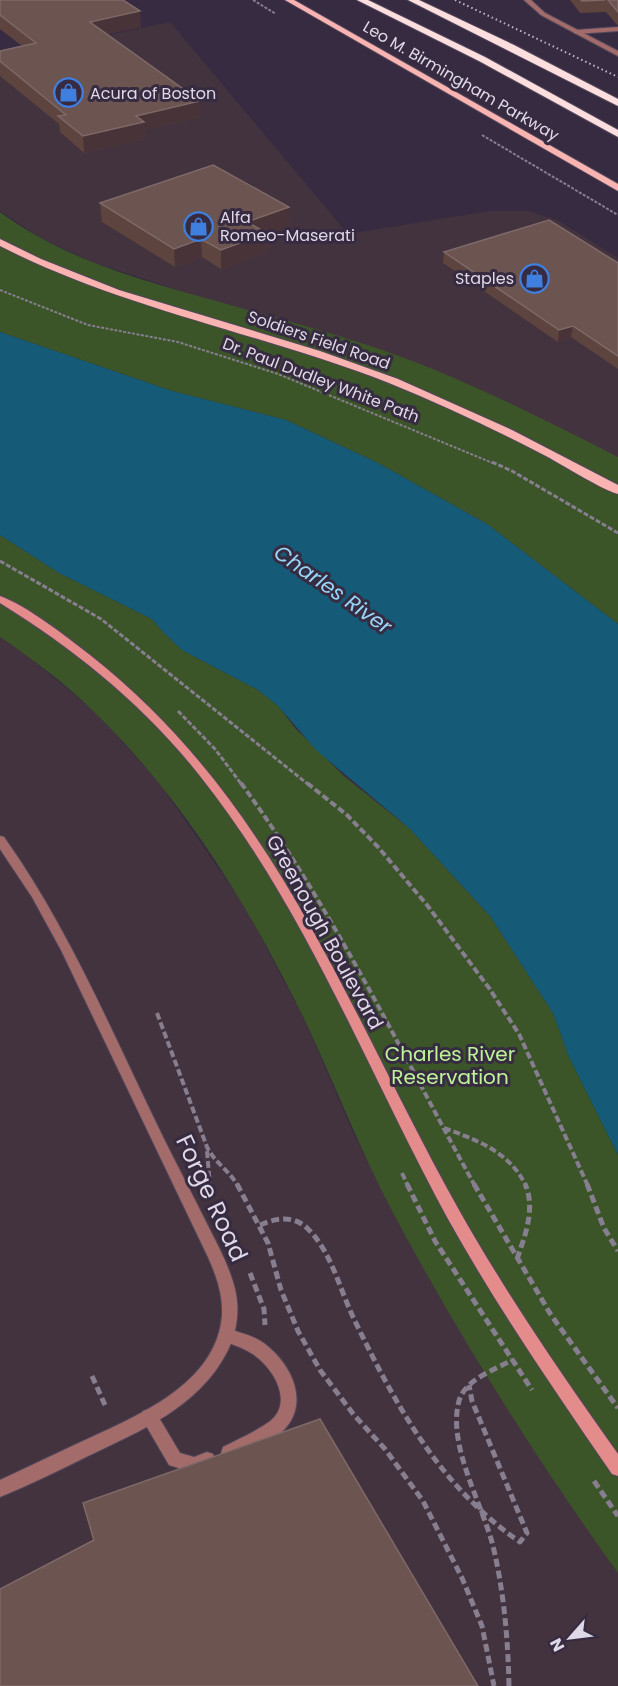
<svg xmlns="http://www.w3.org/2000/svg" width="618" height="1686" viewBox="0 0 618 1686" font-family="Poppins,sans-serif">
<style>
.commercial{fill:#43333e}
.green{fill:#3b5528}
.water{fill:#155a76}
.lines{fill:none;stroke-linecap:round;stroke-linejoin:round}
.lane-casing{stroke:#52475b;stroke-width:2}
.street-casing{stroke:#52475b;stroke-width:2}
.secondary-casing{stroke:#52475b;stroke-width:2}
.primary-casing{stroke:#52475b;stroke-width:2}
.highway-casing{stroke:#52475b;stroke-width:2}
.path-far3{stroke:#877e90;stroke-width:2;stroke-dasharray:3 1.5;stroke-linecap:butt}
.path-far2{stroke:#877e90;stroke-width:3;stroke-dasharray:5 2;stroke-linecap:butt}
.path-far1{stroke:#877e90;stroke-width:4;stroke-dasharray:7 3;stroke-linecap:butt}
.path{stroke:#877e90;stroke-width:5;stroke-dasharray:8 4;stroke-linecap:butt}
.lane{fill:#a36c6b;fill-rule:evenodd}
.street{fill:#a36c6b;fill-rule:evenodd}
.secondary{fill:#e48b8b;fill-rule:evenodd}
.primary{fill:#f9b4b2;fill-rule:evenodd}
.highway{fill:#fbdedd;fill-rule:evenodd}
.rail{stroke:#c0b8c7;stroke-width:2;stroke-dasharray:1.5 3;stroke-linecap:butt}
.wall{fill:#5e443f}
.shaded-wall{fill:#483338}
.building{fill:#6c5451;stroke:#7e6968;stroke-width:1.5}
.labels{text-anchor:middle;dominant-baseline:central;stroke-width:6;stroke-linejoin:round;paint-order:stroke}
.far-street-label{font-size:16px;fill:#dfd8e6;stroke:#372b41}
.far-poi-label{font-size:16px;fill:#dfd8e6;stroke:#372b41;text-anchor:start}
.street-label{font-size:20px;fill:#dfd8e6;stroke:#372b41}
.park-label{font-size:20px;fill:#bef499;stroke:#372b41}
.water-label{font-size:21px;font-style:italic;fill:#96d5f5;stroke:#372b41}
.near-street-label{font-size:24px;fill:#dfd8e6;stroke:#372b41}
</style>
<rect width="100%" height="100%" fill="#372b41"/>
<!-- commercial -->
<path class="commercial" d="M170 22 348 234 489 211H528L557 220 618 258V461L218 303 92 262 39 237 0 211V58Z
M0 637 30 658 93 710 138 759 160 784 244 905 307 1025 351 1128 392 1211 471 1349 537 1454 618 1573V1686H0Z"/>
<!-- green -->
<path class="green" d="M0 212C59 255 121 274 191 294 247 310 305 325 361 343 450 371 535 415 618 457V624L487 524 378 463 286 420 172 391 0 332Z
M0 535 59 573 152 619 163 632 182 650 258 690 278 706 296 729 344 776 409 828 490 916 553 1013 569 1057 618 1155V1573C535 1458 459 1336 392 1211 360 1150 336 1087 307 1025 252 911 185 800 93 711 65 683 32 659 0 637Z"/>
<!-- water -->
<path class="water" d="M0 332 172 391 286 420 378 463 487 524 618 624V1155L569 1057 553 1013 490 916 409 828 317 751 278 706 258 690 182 650 163 632 152 619 59 573 0 535Z"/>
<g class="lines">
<defs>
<path id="lane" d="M618 27V31L576 34 573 32 576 30Z
M226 1328C238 1332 255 1336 265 1344 292 1365 311 1404 282 1432 274 1440 241 1456 229 1461L223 1459 221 1453 223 1447C238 1439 255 1432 269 1422 295 1403 273 1366 251 1353 242 1347 230 1344 221 1340L218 1335 221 1330Z
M149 1409 155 1411 180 1453 194 1457 207 1452 213 1454 215 1460 213 1466 194 1473 169 1465 141 1417 143 1411Z"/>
<path id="street" d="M524 0H531L545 13 618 51V56L541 15Z
M0 836 4 837C70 930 113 1035 163 1137 177 1165 192 1194 206 1222 217 1244 229 1265 235 1289 240 1309 237 1332 228 1350 200 1407 140 1431 86 1457 58 1471 29 1485 0 1497V1480C28 1467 55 1454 83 1441 137 1416 217 1384 222 1315 223 1294 216 1275 208 1257L61 950 32 897 0 849Z"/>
<path id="secondary" d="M0 596C26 605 67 637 90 655 277 802 347 1010 459 1210 507 1295 562 1375 618 1454V1476L612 1474C555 1391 497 1307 448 1219 367 1070 306 909 200 776 145 706 76 650 0 603Z"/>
<path id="primary" d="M285 0H294L618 184V191Z
M0 239 41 259 119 290 320 351 398 379 512 430 618 485V494C598 488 562 464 542 454 492 428 441 404 389 383 261 333 123 309 0 246Z"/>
<path id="highway" d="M357 0H368L485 57 618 130V137L479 61Z
M408 0H419L514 45 618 99V106Z"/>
</defs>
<!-- lane casing -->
<use href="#lane" class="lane-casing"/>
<!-- street casing -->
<use href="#street" class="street-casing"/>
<!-- secondary casing -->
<use href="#secondary" class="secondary-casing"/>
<!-- primary casing -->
<use href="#primary" class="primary-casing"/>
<!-- highway casing -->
<use href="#highway" class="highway-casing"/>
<!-- path-far3 -->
<path class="path-far3" d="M253 0 276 14
M482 135 618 215
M0 290 88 325 178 342 278 374 495 464"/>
<!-- path-far2 -->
<path class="path-far2" d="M492 462 512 471 618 533
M0 561 101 619 309 785
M178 711 215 749 242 785"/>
<!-- path-far1 -->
<path class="path-far1" d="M241 783C333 909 400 1050 475 1186
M307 783 347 815 378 847 427 905 489 988 519 1034 588 1186
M157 1013 207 1147C215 1163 229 1170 238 1186
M444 1128C477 1140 510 1152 526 1186
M207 1151 210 1186
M402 1173 408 1186"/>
<!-- path -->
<path class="path" d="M210 1184V1188
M237 1184 268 1243 281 1290 298 1331 320 1370 354 1415 385 1449 423 1501 462 1578 482 1626 494 1686
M407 1184 435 1241 532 1390
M474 1184 551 1315 618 1408
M587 1184 604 1228 618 1251
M260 1225C276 1218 293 1215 307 1228 331 1251 339 1287 353 1317 395 1404 439 1486 520 1542L527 1533 472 1401 469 1385
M517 1259C525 1236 536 1208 525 1184
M250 1273 264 1309 265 1325
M92 1376 105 1405
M594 1481 618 1516
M509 1686C508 1639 504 1592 493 1546 482 1503 447 1445 459 1401 465 1379 495 1370 512 1360"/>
<!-- lane -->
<use href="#lane" class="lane"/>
<!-- street -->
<use href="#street" class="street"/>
<!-- secondary -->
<use href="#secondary" class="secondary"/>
<!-- primary -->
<use href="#primary" class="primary"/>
<!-- highway -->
<use href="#highway" class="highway"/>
<!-- rail -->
<path class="rail" d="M455 0 618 77"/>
</g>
<!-- wall -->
<path class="wall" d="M0 0 141 27 107 34 200 117 144 130 145 139 84 153 60 132 59 124 0 76V51L22 46 0 29Z
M570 0H618V26L606 12 580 13Z
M100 203 290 225 267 233 268 251 221 269 202 257 175 267 102 222Z
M444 252 618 263V369L571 337 558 342 443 263Z
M83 1503 478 1686 93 1541Z"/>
<!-- shaded-wall -->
<path class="shaded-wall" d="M140 11 141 27 92 37 90 22Z
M200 101V117L144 130 145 139 84 153 83 136 136 116Z
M289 207 290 225 267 233 268 251 221 269V250L247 222Z
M201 239 202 257 175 267 174 249Z
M573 326 571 337 558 342 559 330Z"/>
<!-- building -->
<path class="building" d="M0 0H123L140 11 90 22 200 101 136 116 144 122 83 136 58 116 66 115 0 61V51L36 43 0 15Z
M581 0H605L582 1Z
M608 0H618V12Z
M213 165 289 207 247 222 267 233 221 250 201 239 174 249 100 203Z
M549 220 618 263V356L573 326 559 330 444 252Z
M320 1419 478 1686H0V1589L94 1540 83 1503Z"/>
<!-- icons -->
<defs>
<symbol id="shop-ring" viewBox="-11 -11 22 22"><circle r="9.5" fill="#372b41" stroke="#3f7fe0" stroke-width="1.5"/><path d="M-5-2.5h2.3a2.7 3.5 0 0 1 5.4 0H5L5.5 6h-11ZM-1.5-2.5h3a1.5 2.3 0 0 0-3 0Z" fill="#3f7fe0"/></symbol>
</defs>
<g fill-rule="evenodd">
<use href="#shop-ring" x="52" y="76" width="33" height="33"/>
<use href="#shop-ring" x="182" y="210" width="33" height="33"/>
<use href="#shop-ring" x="518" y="262" width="33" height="33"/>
</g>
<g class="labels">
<!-- far-street labels -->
<g class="far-street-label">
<text transform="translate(461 81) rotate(30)">Leo M. Birmingham Parkway</text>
<text transform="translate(319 340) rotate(19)">Soldiers Field Road</text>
<text transform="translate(321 380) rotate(21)">Dr. Paul Dudley White Path</text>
</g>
<!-- far-poi labels -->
<g class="far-poi-label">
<text x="90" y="93">Acura of Boston</text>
<text x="220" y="217">Alfa<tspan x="220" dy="18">Romeo-Maserati</tspan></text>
<text x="514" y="278" text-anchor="end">Staples</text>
</g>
<!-- street labels -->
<g class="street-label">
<text transform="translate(325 932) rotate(61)">Greenough Boulevard</text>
</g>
<!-- park labels -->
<g class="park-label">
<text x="450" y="1054">Charles River<tspan x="450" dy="23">Reservation</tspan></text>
</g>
<!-- water labels -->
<g class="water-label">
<text transform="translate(333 589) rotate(35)">Charles River</text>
</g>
<!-- near-street labels -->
<g class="near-street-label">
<text transform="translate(212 1198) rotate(65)">Forge Road</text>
</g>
</g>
<!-- north arrow -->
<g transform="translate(570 1638) rotate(242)" stroke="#372b41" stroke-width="4.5" paint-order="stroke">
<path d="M0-4.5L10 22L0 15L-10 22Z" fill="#dfd8e6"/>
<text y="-9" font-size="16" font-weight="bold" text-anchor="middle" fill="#dfd8e6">N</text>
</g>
</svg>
